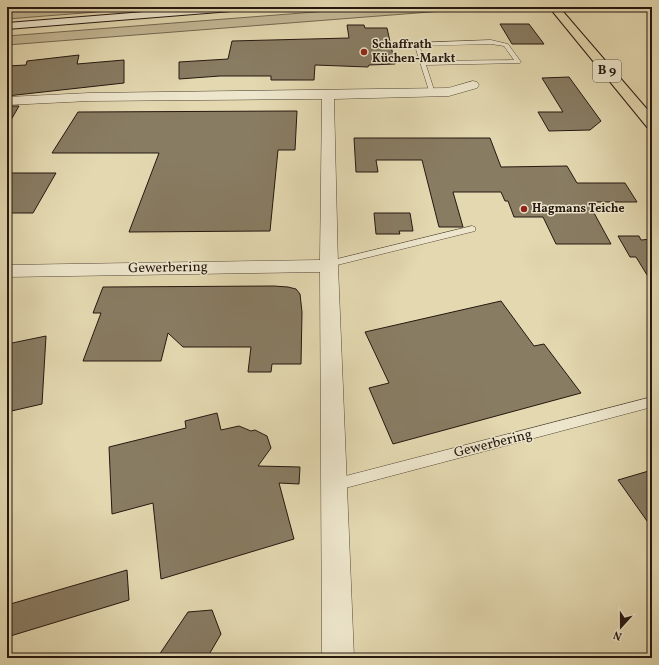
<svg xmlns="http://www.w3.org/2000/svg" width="659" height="665" viewBox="0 0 659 665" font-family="Vollkorn,serif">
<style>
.green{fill:#c3b795;stroke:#746852}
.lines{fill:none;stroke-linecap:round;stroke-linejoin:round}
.stream{fill:#706450;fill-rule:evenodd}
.building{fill:#887c63;stroke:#251810}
.service-casing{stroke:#544838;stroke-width:1}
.minor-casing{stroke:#544838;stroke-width:1}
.secondary-casing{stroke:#251810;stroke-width:2}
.primary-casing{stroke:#251810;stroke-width:2}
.service{fill:#ede6cc;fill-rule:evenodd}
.minor{fill:#ede6cc;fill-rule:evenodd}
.secondary{fill:#ede6cc;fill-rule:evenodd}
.primary{fill:#e3d8b0;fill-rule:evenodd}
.poi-dot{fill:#8f2418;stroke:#ede6cc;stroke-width:1.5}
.labels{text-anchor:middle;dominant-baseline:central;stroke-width:3;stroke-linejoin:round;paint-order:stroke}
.far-poi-label{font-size:12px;font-weight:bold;fill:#251810;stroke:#ede6cc;text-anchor:start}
.shield{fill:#ede6cc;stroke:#615648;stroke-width:1}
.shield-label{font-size:13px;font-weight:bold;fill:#251810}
.street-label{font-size:14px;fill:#251810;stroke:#ede6cc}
</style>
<rect width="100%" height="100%" fill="#e3d8b0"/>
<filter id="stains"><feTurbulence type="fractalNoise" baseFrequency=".005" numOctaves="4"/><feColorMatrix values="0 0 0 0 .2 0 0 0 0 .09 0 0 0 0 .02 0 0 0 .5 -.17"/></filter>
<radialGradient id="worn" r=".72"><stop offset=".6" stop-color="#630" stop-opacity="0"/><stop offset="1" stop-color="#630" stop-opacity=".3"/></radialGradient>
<!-- green -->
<path class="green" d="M7 7H160L7 19Z
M379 7H494L7 45V36Z"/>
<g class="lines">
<!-- stream -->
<path class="stream" d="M582 7C587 7 592 9 598 10 607 11 618 7 627 7L599 12Z"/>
</g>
<!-- building -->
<path class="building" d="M500 24H529L544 44H512Z
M347 25H364L365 28H387L395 64 369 65 368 67 315 65 314 80H271V76H220L179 79V62L228 59 232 41 349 38Z
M79 55 77 64 124 60V83L7 96V66L26 65 27 61Z
M569 77 601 121 590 130 549 131 538 112H563L542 78Z
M7 106H19L7 127Z
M297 111 295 150H278L270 231 129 232 159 153H52L78 112Z
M354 138H490L501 167 567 166 577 183H625L637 202H588L611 244H556L543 217H514L508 201H505L501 192H453L463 227H439L422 160H376L378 172H356Z
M11 173H56L33 213H7V179Z
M374 213H410L413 231H399L400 234H376Z
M618 236H639L641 240 652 239V283L636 257H630Z
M274 286 288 287 296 289 300 294 302 312 301 364H272L271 372H248L251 347H183L168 333 161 361H83L101 313H93L103 287Z
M501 301 534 346 544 344 581 393 393 444 369 388 389 383 365 332Z
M46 336 42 404 7 412V344Z
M217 413 221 430 239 426 251 431 255 430 267 436 271 448 258 466 300 467 299 484 279 483 294 539 161 579 153 503 112 514 109 447 186 428 185 421Z
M652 470V528L618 480Z
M127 570 129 600 7 637V605Z
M212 610 221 634 207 658H157L188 612Z"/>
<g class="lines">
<defs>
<path id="service" d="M491 40 508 44 521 62 520 63 426 65 435 93 430 94 414 43ZM491 44 504 46 514 60 425 61 419 46Z
M472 226 475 227V231L329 267 324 264 329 261Z
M652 397V407L334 491 329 490 327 485 329 480 334 479Z"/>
<path id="minor" d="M473 81 477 82 479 85 477 88 449 96 334 99 338 266 354 658H322L320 272 7 277V265L320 260 322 99 89 101 7 105V97L89 93 448 88Z"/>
<path id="secondary" d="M206 7H249L244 10 7 29V23Z"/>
<path id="primary" d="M549 7H559L652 115V128L647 127Z"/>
</defs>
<!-- service casing -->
<use href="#service" class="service-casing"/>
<!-- minor casing -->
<use href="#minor" class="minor-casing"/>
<!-- secondary casing -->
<use href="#secondary" class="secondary-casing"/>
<!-- primary casing -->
<use href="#primary" class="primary-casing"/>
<!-- service -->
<use href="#service" class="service"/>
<!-- minor -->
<use href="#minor" class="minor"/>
<!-- secondary -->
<use href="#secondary" class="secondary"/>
<!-- primary -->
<use href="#primary" class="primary"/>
</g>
<!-- markers -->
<g class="poi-dot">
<circle cx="364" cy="52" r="4"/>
<circle cx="524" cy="209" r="4"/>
</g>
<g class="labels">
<!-- far-poi labels -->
<g class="far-poi-label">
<text x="372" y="45">Schaffrath<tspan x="372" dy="14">Küchen-Markt</tspan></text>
<text x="532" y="209">Hagmans Teiche</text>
</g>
<!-- shield labels -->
<rect class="shield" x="593" y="60" width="28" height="22" rx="3"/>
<g class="shield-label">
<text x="607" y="71">B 9</text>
</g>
<!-- street labels -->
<g class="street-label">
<text transform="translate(168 268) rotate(-1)">Gewerbering</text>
<text transform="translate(493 444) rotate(-14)">Gewerbering</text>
</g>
</g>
<!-- margin -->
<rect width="659" height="665" fill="none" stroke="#e3d8b0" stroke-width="24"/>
<rect x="8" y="8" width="643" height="649" fill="none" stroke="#251810" stroke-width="2"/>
<rect x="12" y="12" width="635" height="641" fill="none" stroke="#251810"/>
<!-- north arrow -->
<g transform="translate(621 627) rotate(201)" stroke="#ede6cc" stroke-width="3" paint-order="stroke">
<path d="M0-3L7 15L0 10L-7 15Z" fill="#251810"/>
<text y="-6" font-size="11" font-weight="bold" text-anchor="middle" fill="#251810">N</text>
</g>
<rect width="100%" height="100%" filter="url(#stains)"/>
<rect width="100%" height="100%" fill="url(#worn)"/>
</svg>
